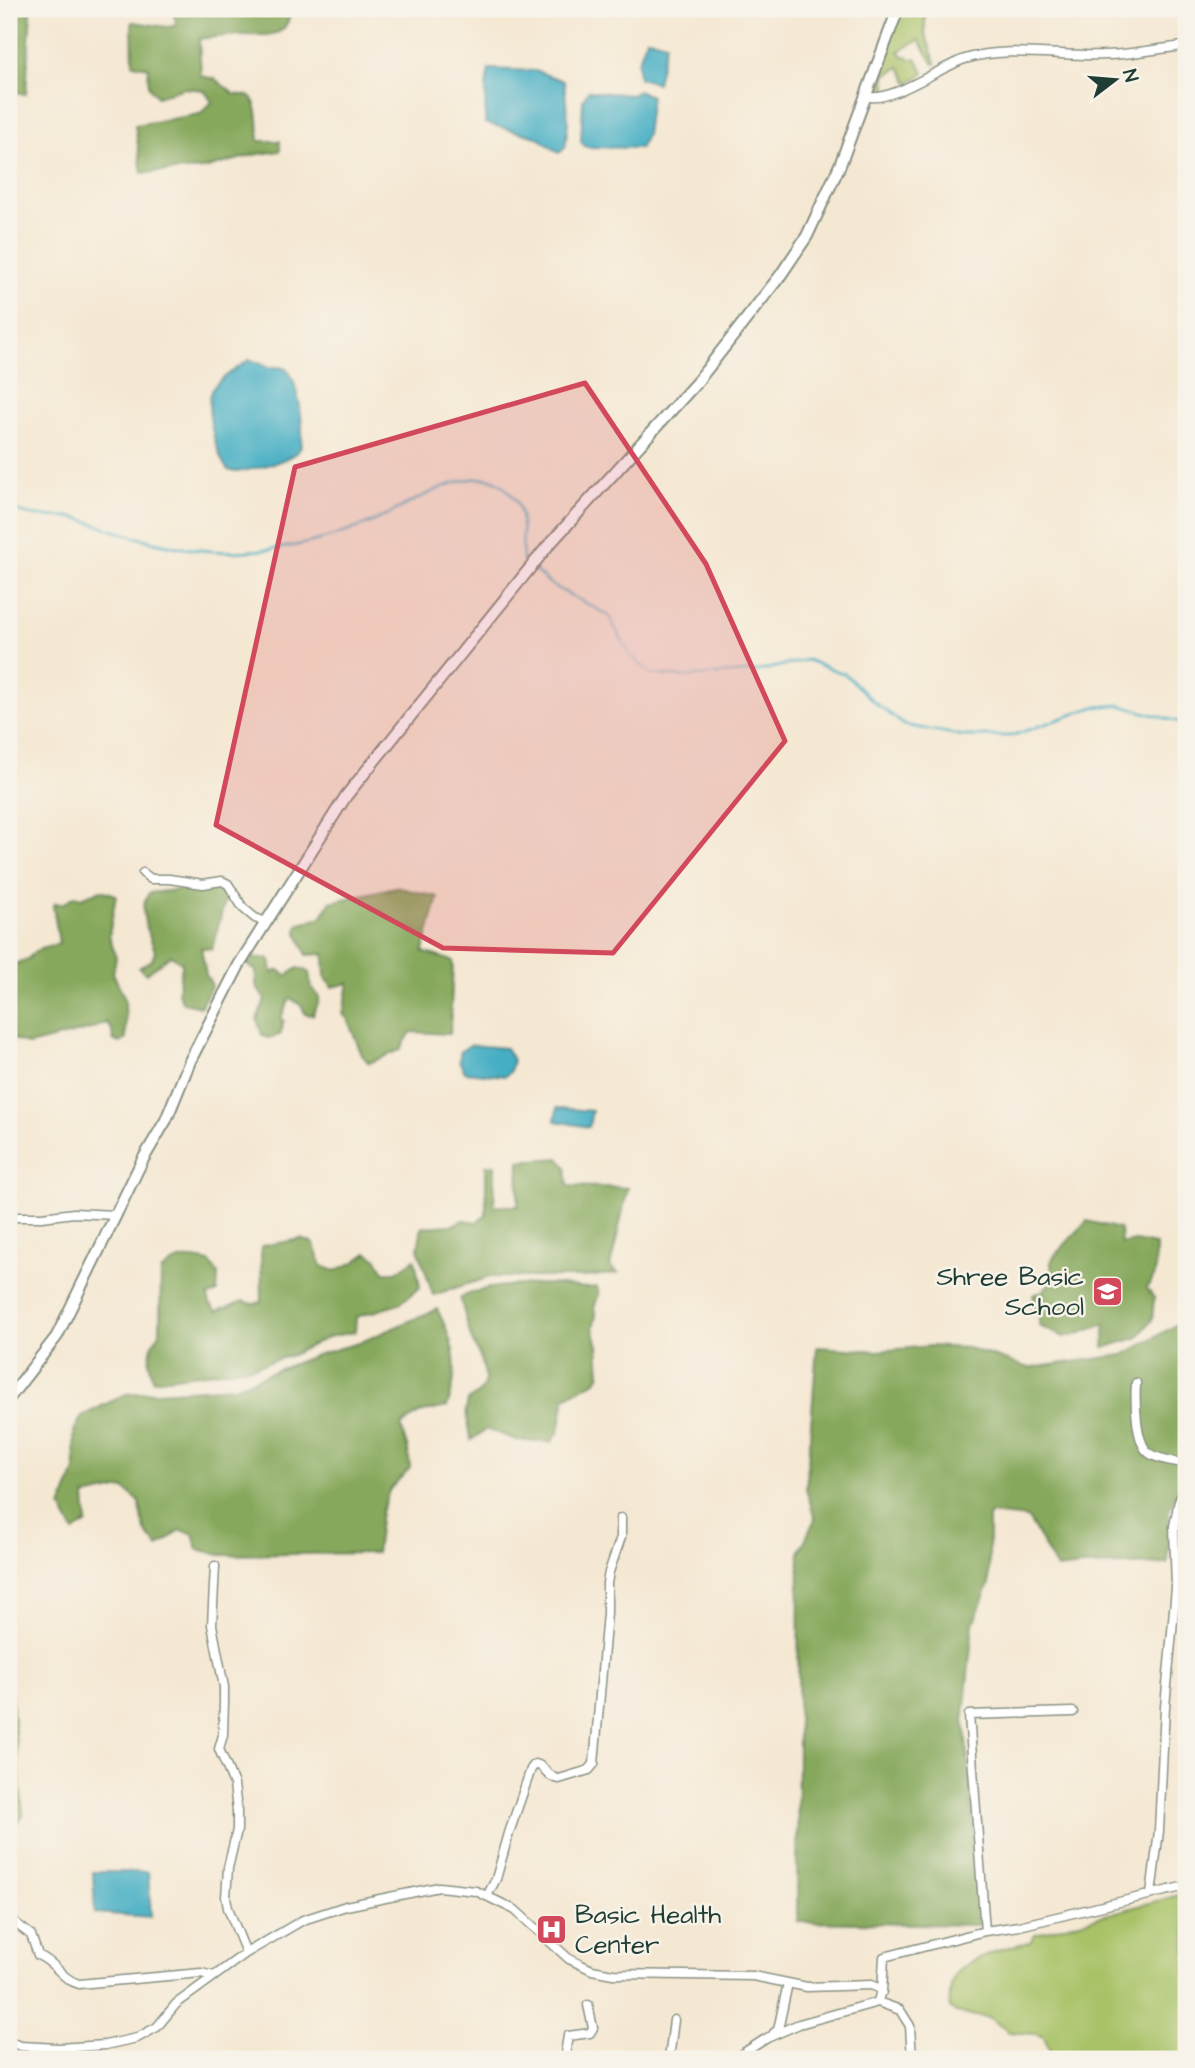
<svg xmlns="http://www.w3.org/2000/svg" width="1195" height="2068" viewBox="0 0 1195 2068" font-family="'Architects Daughter',sans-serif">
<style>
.green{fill:#a9c268;stroke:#64804e;stroke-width:2}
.forest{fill:#86a85c;stroke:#527248;stroke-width:2}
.water{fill:#45aec4;stroke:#32767c;stroke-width:2}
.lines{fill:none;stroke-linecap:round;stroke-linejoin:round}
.stream{stroke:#45aec4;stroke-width:2.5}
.minor-casing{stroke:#8a9284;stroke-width:11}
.major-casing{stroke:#8a9284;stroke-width:14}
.minor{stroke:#fff;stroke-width:8}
.major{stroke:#fff;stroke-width:10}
.marked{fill:#d1495b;fill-opacity:0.2;stroke:#d1495b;stroke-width:5;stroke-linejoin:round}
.labels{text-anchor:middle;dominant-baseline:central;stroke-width:5;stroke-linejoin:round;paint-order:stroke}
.poi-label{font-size:26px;fill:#1f3d34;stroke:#f7f3e8;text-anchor:end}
</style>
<rect width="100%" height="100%" fill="#f7f3e8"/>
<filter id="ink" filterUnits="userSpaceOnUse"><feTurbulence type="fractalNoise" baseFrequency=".0143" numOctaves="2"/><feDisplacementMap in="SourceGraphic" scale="14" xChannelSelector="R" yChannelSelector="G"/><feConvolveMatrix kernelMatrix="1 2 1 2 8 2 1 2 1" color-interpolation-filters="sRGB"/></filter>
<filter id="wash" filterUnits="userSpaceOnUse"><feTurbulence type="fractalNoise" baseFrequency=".00686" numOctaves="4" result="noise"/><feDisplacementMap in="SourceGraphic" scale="28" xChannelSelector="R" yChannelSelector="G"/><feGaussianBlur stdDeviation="1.57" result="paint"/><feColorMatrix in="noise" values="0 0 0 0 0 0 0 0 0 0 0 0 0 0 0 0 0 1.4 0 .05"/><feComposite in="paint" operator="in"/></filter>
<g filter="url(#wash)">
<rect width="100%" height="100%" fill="#f5e8d3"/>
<!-- green -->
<path class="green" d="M901 9H925V33L936 64H934L919 40 899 51 904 57 907 56 911 60 916 58 924 73 909 83 900 67 885 75 887 96 877 99 871 91Z
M9 1694H11L23 1816 9 1832Z
M1186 1893V2051L1180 2058 1053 2059 1044 2037 1036 2034 1009 2032 990 2018 956 2013 950 2008C949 1996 949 1982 958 1971 970 1958 1013 1945 1030 1942L1035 1934Z"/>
<!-- forest -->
<path class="forest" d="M9 9H31L26 94 9 91Z
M172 9H291C287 40 267 35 245 35 230 35 214 37 199 39L201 76 215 79 234 94 250 96C260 108 258 126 259 141H280V151L253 155 204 169 142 173 135 125 200 114 212 102 204 90 184 88 157 97 149 87 148 67 133 64 132 22 168 27 177 25Z
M222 885 227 893 212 949 201 948 206 975 212 985 200 1007 183 1003 178 993 182 963 171 955 146 974 139 968 152 960 155 951C149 933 136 910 149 893Z
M396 887 438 897 423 952 453 961 450 1034 411 1032 400 1050 369 1063 362 1055 347 1018 343 1015 349 983 332 987 325 977 324 954 307 955 297 932 298 925 321 917 331 902Z
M101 890 116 895 109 936 116 957 113 973 125 999 126 1039 120 1043 113 1040 112 1030 107 1023 88 1030 29 1045 9 1037V966L28 959 35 951 59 943 53 906 55 903C67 906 66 900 75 896L81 898Z
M252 958 270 959 272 973 279 970 286 976 298 968 309 972 311 987C326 1002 317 1001 313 1015L305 1014 302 1006 290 998 281 1018 284 1021 282 1023 283 1026 280 1035 268 1038 262 1035 257 1019 265 1000 256 986V971L246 964Z
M559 1158 566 1167 568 1186 628 1188 610 1267 618 1273 585 1277H490L433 1295 418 1248 422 1227 453 1225 463 1220 477 1222 486 1215V1165H495L494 1206H518L519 1161Z
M1087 1221 1120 1229 1121 1244 1135 1241 1156 1245 1155 1275 1147 1288 1154 1298 1152 1320 1137 1338 1104 1348 1105 1324 1078 1334 1064 1337 1039 1326V1313L1035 1314 1031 1307 1035 1302 1033 1295 1043 1291 1052 1280 1051 1262 1055 1255Z
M301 1239 313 1243 322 1266 335 1271 353 1263 367 1253 377 1259 384 1272H396L415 1259 420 1287 399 1304 356 1317 355 1332 328 1337 292 1355 252 1367 153 1380 149 1362 152 1345 160 1333 161 1271C180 1256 186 1257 210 1262L218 1274 217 1292 208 1296 210 1304 217 1311 243 1301 253 1304 262 1302 261 1246Z
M551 1284 587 1288 597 1287 599 1294 594 1308 596 1316 593 1328 598 1346 600 1374 596 1381 565 1397 559 1431 552 1442 519 1441 487 1429 471 1440 466 1411 468 1400C499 1386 480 1359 471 1337 467 1324 464 1311 460 1298 487 1284 521 1285 551 1284Z
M437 1309C455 1345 461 1368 447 1407L419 1413 401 1426 408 1450 410 1468 390 1489 381 1512 376 1553 220 1555 197 1549 193 1533 180 1530 158 1547 145 1531 139 1501 123 1488 85 1496 87 1523 74 1532 61 1507 75 1470 74 1431 82 1416 126 1394 234 1387 316 1355 359 1343Z
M1186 1317V1438L1184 1439 1186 1475 1169 1510 1168 1564 1082 1566 1057 1569 1028 1518 989 1514V1584L973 1624 964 1715 982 1925 797 1922 799 1553 815 1519 806 1489 817 1347 878 1351 931 1346 968 1348 1029 1368 1123 1355 1171 1328Z"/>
<!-- water -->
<path class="water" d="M647 38 666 43 657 83 639 78 638 62Z
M489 69 536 71 564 81 568 122 565 148 559 153 537 137 485 123 486 86Z
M588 91 631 95 638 91 651 96 646 135 640 148 586 147 581 142 583 100Z
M249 360C257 360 262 366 269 367 275 367 281 366 286 369 298 376 308 442 298 451 287 462 251 470 236 472L228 470C216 456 203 404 213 388 221 377 238 368 249 360Z
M470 1045 506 1048 513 1060 510 1072 505 1076 465 1072 459 1061 461 1051Z
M557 1108 592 1111 589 1127 555 1121Z
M93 1872H148L151 1917 95 1913Z"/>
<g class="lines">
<!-- stream -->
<path class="stream" d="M9 507C34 521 50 514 76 518 86 520 97 525 106 528 125 534 144 540 163 544 233 560 306 550 372 522 402 509 456 472 490 479 496 480 499 483 504 487 528 506 521 532 523 560L529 565
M534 570 553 586 608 615 631 656 651 674 684 677 758 671 807 660 845 674 873 701 904 725 964 736H1011L1094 707 1119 705 1186 724"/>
</g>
</g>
<g filter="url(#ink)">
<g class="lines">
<defs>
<path id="minor" d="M866 96C888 105 942 66 965 59 1008 45 1061 57 1106 55 1132 55 1159 48 1186 46
M143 873 151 879H169L203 884 222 881 228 884 243 908 255 918 266 922
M9 1217H42L74 1213 115 1215
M1136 1383C1135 1399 1135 1443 1149 1453 1158 1460 1175 1461 1186 1464
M215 1566 212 1625 224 1687V1701L223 1735 219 1749 234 1784 237 1811V1830L228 1868 226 1897 228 1908 246 1953
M1151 1894 1159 1831 1165 1707 1176 1588 1174 1526 1178 1505 1186 1480
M487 1896 496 1879 509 1833 531 1769 535 1764C545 1765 547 1778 559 1779L589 1770 594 1764 607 1613V1583L609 1572 621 1537V1518
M9 1918 31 1935 38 1955C58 1964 61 1979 79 1984L201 1973 214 1976
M985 1931 1019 1926 1186 1886
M882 1992 884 1957 985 1931 969 1715 1073 1712
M774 2033 778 2030 788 1983
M9 2042 21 2046 58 2048 105 2045 137 2038 157 2027 176 2004 246 1953 303 1920 346 1906 439 1887 476 1891 515 1910 569 1959 592 1970 613 1974 753 1976 807 1987 871 1985 881 1989 878 2002
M9 2047 12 2059
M568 2059 566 2048 568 2036 590 2033 593 2028 588 2005
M669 2059 674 2020
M734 2059 767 2038 799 2024 878 2002 900 2010 910 2026 912 2059"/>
<path id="major" d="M9 1398 57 1336 142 1161 166 1120 190 1061 239 965 346 796 547 547 697 382 780 276 807 236 840 165 898 9"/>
</defs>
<!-- minor casing -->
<use href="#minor" class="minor-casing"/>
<!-- major casing -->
<use href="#major" class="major-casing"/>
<!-- minor -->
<use href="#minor" class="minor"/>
<!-- major -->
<use href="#major" class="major"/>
</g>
</g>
<!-- marked area -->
<path class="marked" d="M585 383 706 564 785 741 613 953 443 948 216 825 295 467Z"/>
<!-- icons -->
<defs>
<symbol id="school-square" viewBox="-11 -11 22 22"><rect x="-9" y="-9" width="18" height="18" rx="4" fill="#d1495b" stroke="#f7f3e8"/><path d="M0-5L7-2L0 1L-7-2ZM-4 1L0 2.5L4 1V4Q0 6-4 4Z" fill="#fff"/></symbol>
<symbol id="hospital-square" viewBox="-11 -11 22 22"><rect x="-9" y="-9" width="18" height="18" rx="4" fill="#d1495b" stroke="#f7f3e8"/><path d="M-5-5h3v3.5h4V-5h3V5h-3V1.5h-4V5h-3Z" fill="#fff"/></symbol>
</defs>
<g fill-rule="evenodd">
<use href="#school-square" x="1090" y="1274" width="35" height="35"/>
<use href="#hospital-square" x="534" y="1912" width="35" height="35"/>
</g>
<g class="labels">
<!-- poi labels -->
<g class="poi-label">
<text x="1084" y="1277">Shree Basic<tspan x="1084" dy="30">School</tspan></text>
<text x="575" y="1915" text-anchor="start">Basic Health<tspan x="575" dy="30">Center</tspan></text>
</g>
</g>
<!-- margin -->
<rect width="1195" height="2068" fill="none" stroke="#f7f3e8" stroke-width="35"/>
<!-- north arrow -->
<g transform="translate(1115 80) rotate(74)" stroke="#f7f3e8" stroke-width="5" paint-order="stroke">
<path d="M0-5L12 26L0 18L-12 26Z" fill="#1f3d34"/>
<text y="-10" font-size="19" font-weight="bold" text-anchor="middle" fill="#1f3d34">N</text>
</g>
</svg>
